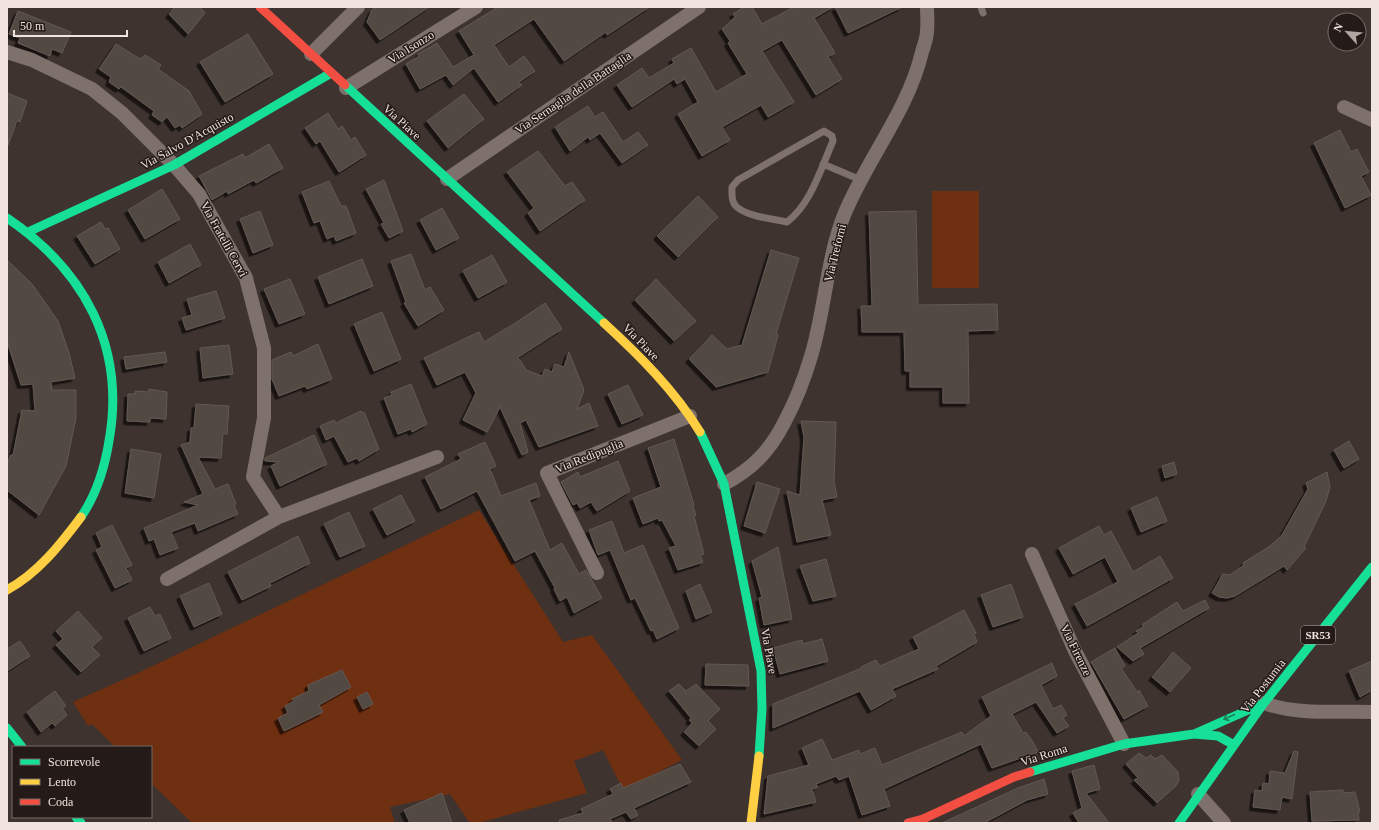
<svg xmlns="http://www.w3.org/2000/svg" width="1379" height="830" viewBox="0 0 1379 830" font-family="'Times New Roman',serif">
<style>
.green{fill:#6f2f11}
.building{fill:#514843;stroke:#625954;filter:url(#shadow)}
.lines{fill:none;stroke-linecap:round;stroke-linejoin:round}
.lane{stroke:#7e706b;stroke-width:7}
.street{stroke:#7e706b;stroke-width:14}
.fast{stroke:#16e098;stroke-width:9}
.slow{stroke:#ffcf43;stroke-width:9}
.jam{stroke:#f24e42;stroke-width:9}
.oneway{stroke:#1d7d58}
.labels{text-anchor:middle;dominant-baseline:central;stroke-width:3;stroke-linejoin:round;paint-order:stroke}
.shield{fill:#241a17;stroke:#b4a7a2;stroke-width:1}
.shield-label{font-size:11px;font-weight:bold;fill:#f1e3dd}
.street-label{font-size:12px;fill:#f1e3dd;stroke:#241a17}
</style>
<defs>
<filter id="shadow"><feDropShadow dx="-3.5" dy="3.5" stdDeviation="0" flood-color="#0009"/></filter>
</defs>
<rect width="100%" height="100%" fill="#3e332e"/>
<!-- green -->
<path class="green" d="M932 191H979V288H932Z
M479 510 563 642 592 635 682 760 623 790 603 750 574 761 587 793 478 823H470L450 794 390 807 395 823H192L151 783V747H115L92 724 88 726 73 702 138 673Z"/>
<!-- building -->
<path class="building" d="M175 7H200L205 13 188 34 169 14Z
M377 7H429L380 40 367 22 372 10Z
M498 7H649L607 35 606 32 564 61 534 19 494 45 509 67 524 56 535 71 519 82 522 85 498 102 474 68 453 85 446 75 420 89 406 64 419 56 418 54 437 43 453 67 474 55 459 31Z
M744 7H752L762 24 794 7H833L814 18 835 53 828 57 842 79 816 95 782 40 762 51 794 102 768 117 761 105 722 127 730 140 702 156 678 114 698 102 685 79 677 84 674 79 632 107 617 85 642 68 649 78 674 63 672 59 691 48 716 92 747 74 728 43 730 41 722 29 735 17 733 14Z
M835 7H902L848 33Z
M18 11 71 32 62 53 52 49 50 56 18 43 20 38 9 34Z
M248 34 273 74 225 102 200 62Z
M116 44 140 59 145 55 161 65 158 69 189 91 202 114 182 128 180 125 175 128 167 117 162 122 152 115 154 111 121 87 119 89 109 82 111 77 99 69Z
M7 93 27 101 20 122 17 121 8 145Z
M464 94 484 119 448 148 427 121Z
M588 106 595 117 603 112 623 142 638 132 648 145 622 163 600 133 590 140 588 137 570 151 555 127Z
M328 113 338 129 342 126 351 140 355 137 366 155 339 172 320 141 316 144 305 128Z
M1340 130 1351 152 1357 149 1369 172 1361 176 1371 195 1345 208 1314 143Z
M269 144 283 168 256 183 254 180 228 194 227 191 212 200 199 176 243 154 245 158Z
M538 151 565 186 572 182 585 200 540 231 528 213 534 208 507 172Z
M384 180 403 231 389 238 381 224 384 223 366 189Z
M329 181 341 206H346L356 233 336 241 334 236 327 239 320 221 314 223 302 192Z
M162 189 180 219 145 239 128 210Z
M698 196 718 217 678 257 657 236Z
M442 208 459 238 436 250 420 220Z
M260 211 273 245 253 253 240 219Z
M916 211 918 305 997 304 998 330 968 331 969 403H943V387H910V371H905L904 332H862L861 306H872L869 212Z
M101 222 105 229 108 228 120 249 95 264 77 236Z
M190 244 201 265 169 283 158 262Z
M771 250 799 258 776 334 778 335 768 372 716 387 689 359 712 335 727 349 742 345Z
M411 254 425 290 430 287 444 310 418 326 404 303 406 302 391 261Z
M492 255 507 282 478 298 463 271Z
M362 259 373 286 329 304 318 277Z
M7 260 32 284 58 321 69 353 75 378 51 382 52 390H76V418L66 466 39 515 7 490V463L11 455H13L22 410 35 411 33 384 21 385 7 341Z
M290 279 305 314 279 324 264 289Z
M656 279 696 321 674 341 635 300Z
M216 291 225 318 186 330 182 318 192 315 187 299Z
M545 303 562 329 517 358 520 360 526 370 542 376 545 369 552 372 555 364 564 367 569 352 584 390 577 409 589 403 598 426 539 447 526 420 520 423 528 452 522 455 500 407 487 432 463 420 476 393 465 372 437 385 424 358 479 332 484 342 517 322Z
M382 312 401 359 374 371 354 324Z
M318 344 332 379 307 389 305 386 279 396 272 379V360L291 352 293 356Z
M229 345 233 374 203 378 200 348Z
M165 352 167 362 126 369 124 357Z
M411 384 427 424 412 432 411 429 398 434 384 398 392 395 391 392Z
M628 385 643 415 622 424 608 394Z
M149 389 167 392 166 419 150 418V422L127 421 128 394H135V391L149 392Z
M196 404 229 406 227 434H223L221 458 198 457 215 489 228 484 236 504 234 505 238 514 198 531 195 523 171 532 178 548 160 555 154 539 149 541 144 528 198 505 184 502 203 494 181 445 190 442 191 428H194Z
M361 411 362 413 364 412 379 449 359 461 357 458 348 462 334 436 326 440 320 426 334 420 336 423Z
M801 421 836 422 834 481 837 497 822 500 831 535 797 542 787 491 800 495 804 437Z
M314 435 327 464 280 486 271 466 279 462 265 461V458Z
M674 439 694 505 693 506 696 515 694 516 704 554 700 555 703 562 678 570 669 548 676 546 662 520 659 521 658 518 643 524 633 498 661 487 648 448Z
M1349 441 1359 459 1344 468 1334 450Z
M485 442 496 466 490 469 501 496 536 483 540 496 529 500 550 550 562 543 579 574 586 570 602 598 574 613 567 597 560 601 554 589 555 588 535 551 515 561 477 491 441 509 425 477 461 459 458 454Z
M131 449 161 454 154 498 125 493Z
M618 461 630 491 597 511 591 502 580 508 577 503 573 505 561 482 578 472 580 477Z
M1174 462 1177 474 1165 478 1162 466Z
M1327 472 1330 487 1326 501 1304 547 1306 548 1287 570 1284 566 1235 596 1227 598 1219 597 1212 593 1223 574 1230 575 1244 565 1243 563 1270 546 1282 535 1308 489 1306 483Z
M757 482 780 489 765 533 744 526Z
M401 495 415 521 387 535 373 509Z
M1157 497 1167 521 1141 532 1131 508Z
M349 512 365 546 340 557 324 524Z
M612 521 624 553 643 545 679 628 657 639 653 630 651 631 635 598 631 600 610 550 598 555 589 530Z
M112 525 132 565 126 568 132 580 115 588 96 550 102 547 96 533Z
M1099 526 1104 535 1111 531 1133 572 1160 556 1173 578 1087 626 1075 604 1118 582 1105 557 1073 574 1059 548Z
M298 536 310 563 270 583 271 586 242 600 228 572Z
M778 547 792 619 764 625 759 598 762 597 752 561Z
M826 559 836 596 813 601 800 566Z
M209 583 222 614 194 627 180 596Z
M700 584 712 612 696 619 686 591Z
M1011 584 1023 617 993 627 981 595Z
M1205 600 1209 608 1140 648 1144 654 1133 661 1117 647 1138 633 1136 631 1143 627V624L1177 602 1183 611Z
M150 607 155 616 160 614 171 638 144 651 128 618Z
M964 610 976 633 974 634 977 642 936 666 938 669 892 689 896 696 871 710 860 691 773 728V704L862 668 861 667 876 660 880 666 919 649 913 637Z
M78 611 102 638 92 647 100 655 81 672 56 645 63 639 56 631Z
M822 639 828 661 780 674 773 648 802 640 803 644Z
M20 641 30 656 7 671V649Z
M1115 648 1125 666 1121 668 1138 693 1139 690 1148 706 1124 719 1091 662Z
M1173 652 1191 668 1170 692 1152 677Z
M1372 661V690L1360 697 1349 671Z
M1052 663 1057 676 1041 685 1053 709 1061 705 1067 715 1063 718 1069 726 1057 733 1036 702 1012 714 1023 733 1026 732 1033 742 1038 752 992 768 981 744 884 789 890 806 862 815 849 776 839 780 836 776 816 784 818 787 812 789 816 802 764 814 768 776 809 765 802 748 822 739 832 760 859 750 860 754 875 748 882 765 962 732 964 736 991 716 982 697Z
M706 664 748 665 749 686 705 685Z
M342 670 351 687 319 705 323 712 284 731 278 718 288 713 285 706 294 701 292 699 309 691 308 685Z
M679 684 686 691 696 684 720 709 708 721 716 729 699 746 684 732 692 723 689 720 691 718 669 691Z
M55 691 66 706 62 708 67 715 55 726 52 723 41 732 27 712Z
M367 692 373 704 363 709 357 697Z
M1294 751 1298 752 1292 799 1282 797 1280 810 1253 807 1255 790 1262 791 1263 783 1269 784 1270 771 1285 773Z
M1139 753 1146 758 1151 755 1155 759 1162 755 1178 772 1179 780 1176 786 1157 803 1134 780 1138 778 1126 764Z
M680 764 691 782 634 808 638 815 631 819 626 812 610 819 613 823H560L559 820 583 813 581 809 613 794 610 789 621 783 623 788Z
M1094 765 1100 789 1086 793 1109 823H1079L1073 813 1082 808 1072 771Z
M1044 779 1048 794 1027 800 984 823H942L1018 788Z
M1343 790V793L1355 792 1360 812H1358L1359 820 1312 821 1310 792Z
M442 793 452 823H410L404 810Z"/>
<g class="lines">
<!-- lane -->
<path class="lane" d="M981 7 983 13
M824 131 832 136 833 141C821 168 811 204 787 222 774 219 743 216 735 205 731 200 732 193 732 187L738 180Z
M823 164 861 180"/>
<!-- street -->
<path class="street" d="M7 52 32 60 92 89 122 113 174 165 199 194 246 278 264 348V418L253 477 279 517 167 579
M311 54 358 7
M346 88 476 7
M1344 107 1372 120
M447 179 699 7
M724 484C752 469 769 452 784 423 796 401 805 377 812 353 825 308 827 259 844 215 867 159 908 111 922 52 924 45 927 38 927 31 928 23 927 15 927 7
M279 517 437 457
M1032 554 1075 651 1124 744
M597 573 547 473 690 416
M1264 703C1295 715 1339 711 1372 712
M1198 794 1224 823"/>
<!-- fast -->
<path class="fast" d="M345 85 604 323
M7 218C84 270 126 346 109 441 105 466 96 495 81 517
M28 232 174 165 331 73
M700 432 724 484 761 671 762 709 759 756
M7 728 22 747
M1194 734 1264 703
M1030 772 1124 744 1194 734 1218 736 1234 745
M76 817 81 823
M1179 823 1264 703 1372 567"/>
<!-- slow -->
<path class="slow" d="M604 323C640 356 675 391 700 432
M7 590C38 573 60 545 81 517
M751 823 759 756"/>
<!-- jam -->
<path class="jam" d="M260 7 345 85
M908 823 923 819 1014 777 1030 772"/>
</g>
<!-- one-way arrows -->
<defs><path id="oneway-shaft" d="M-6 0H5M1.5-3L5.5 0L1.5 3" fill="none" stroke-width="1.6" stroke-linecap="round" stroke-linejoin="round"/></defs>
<use class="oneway" href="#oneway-shaft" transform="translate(1229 717) rotate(155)"/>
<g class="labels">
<!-- shield labels -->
<rect class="shield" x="1301" y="626" width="34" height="18" rx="3"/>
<g class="shield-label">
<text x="1318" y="635">SR53</text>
</g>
<!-- street labels -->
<g class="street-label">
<text transform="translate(411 47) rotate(-32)">Via Isonzo</text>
<text transform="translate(573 93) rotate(-34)">Via Sernaglia della Battaglia</text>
<text transform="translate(402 122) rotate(42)">Via Piave</text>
<text transform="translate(187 141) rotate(-29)">Via Salvo D'Acquisto</text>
<text transform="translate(224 239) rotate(61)">Via Fratelli Cervi</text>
<text transform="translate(835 253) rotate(-76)">Via Treforni</text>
<text transform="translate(641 342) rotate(46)">Via Piave</text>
<text transform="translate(589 456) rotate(-22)">Via Redipuglia</text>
<text transform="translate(1076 650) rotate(64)">Via Firenze</text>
<text transform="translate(769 651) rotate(80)">Via Piave</text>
<text transform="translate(1263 686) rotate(-52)">Via Postumia</text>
<text transform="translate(1044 755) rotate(-18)">Via Roma</text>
</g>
</g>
<!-- border -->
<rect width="1379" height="830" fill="none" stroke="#f1e3dd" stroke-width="16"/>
<!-- legend -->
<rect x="12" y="746" width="140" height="72" fill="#241a17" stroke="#766a66"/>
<rect x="20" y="759" width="20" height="6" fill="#16e098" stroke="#766a66"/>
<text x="48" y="766" font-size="12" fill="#f1e3dd">Scorrevole</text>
<rect x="20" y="779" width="20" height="6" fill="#ffcf43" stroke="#766a66"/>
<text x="48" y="786" font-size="12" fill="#f1e3dd">Lento</text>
<rect x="20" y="799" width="20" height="6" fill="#f24e42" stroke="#766a66"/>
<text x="48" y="806" font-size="12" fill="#f1e3dd">Coda</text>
<!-- north arrow -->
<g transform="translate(1347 32) rotate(297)"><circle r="19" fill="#241a17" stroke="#766a66"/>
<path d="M0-3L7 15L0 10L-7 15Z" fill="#b2a5a0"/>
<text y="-6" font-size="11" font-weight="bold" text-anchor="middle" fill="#f1e3dd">N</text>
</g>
<!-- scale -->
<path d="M14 30v6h113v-6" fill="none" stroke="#f1e3dd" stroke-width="2"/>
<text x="20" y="30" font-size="12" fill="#f1e3dd" stroke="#241a17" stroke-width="3" paint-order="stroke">50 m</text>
</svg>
